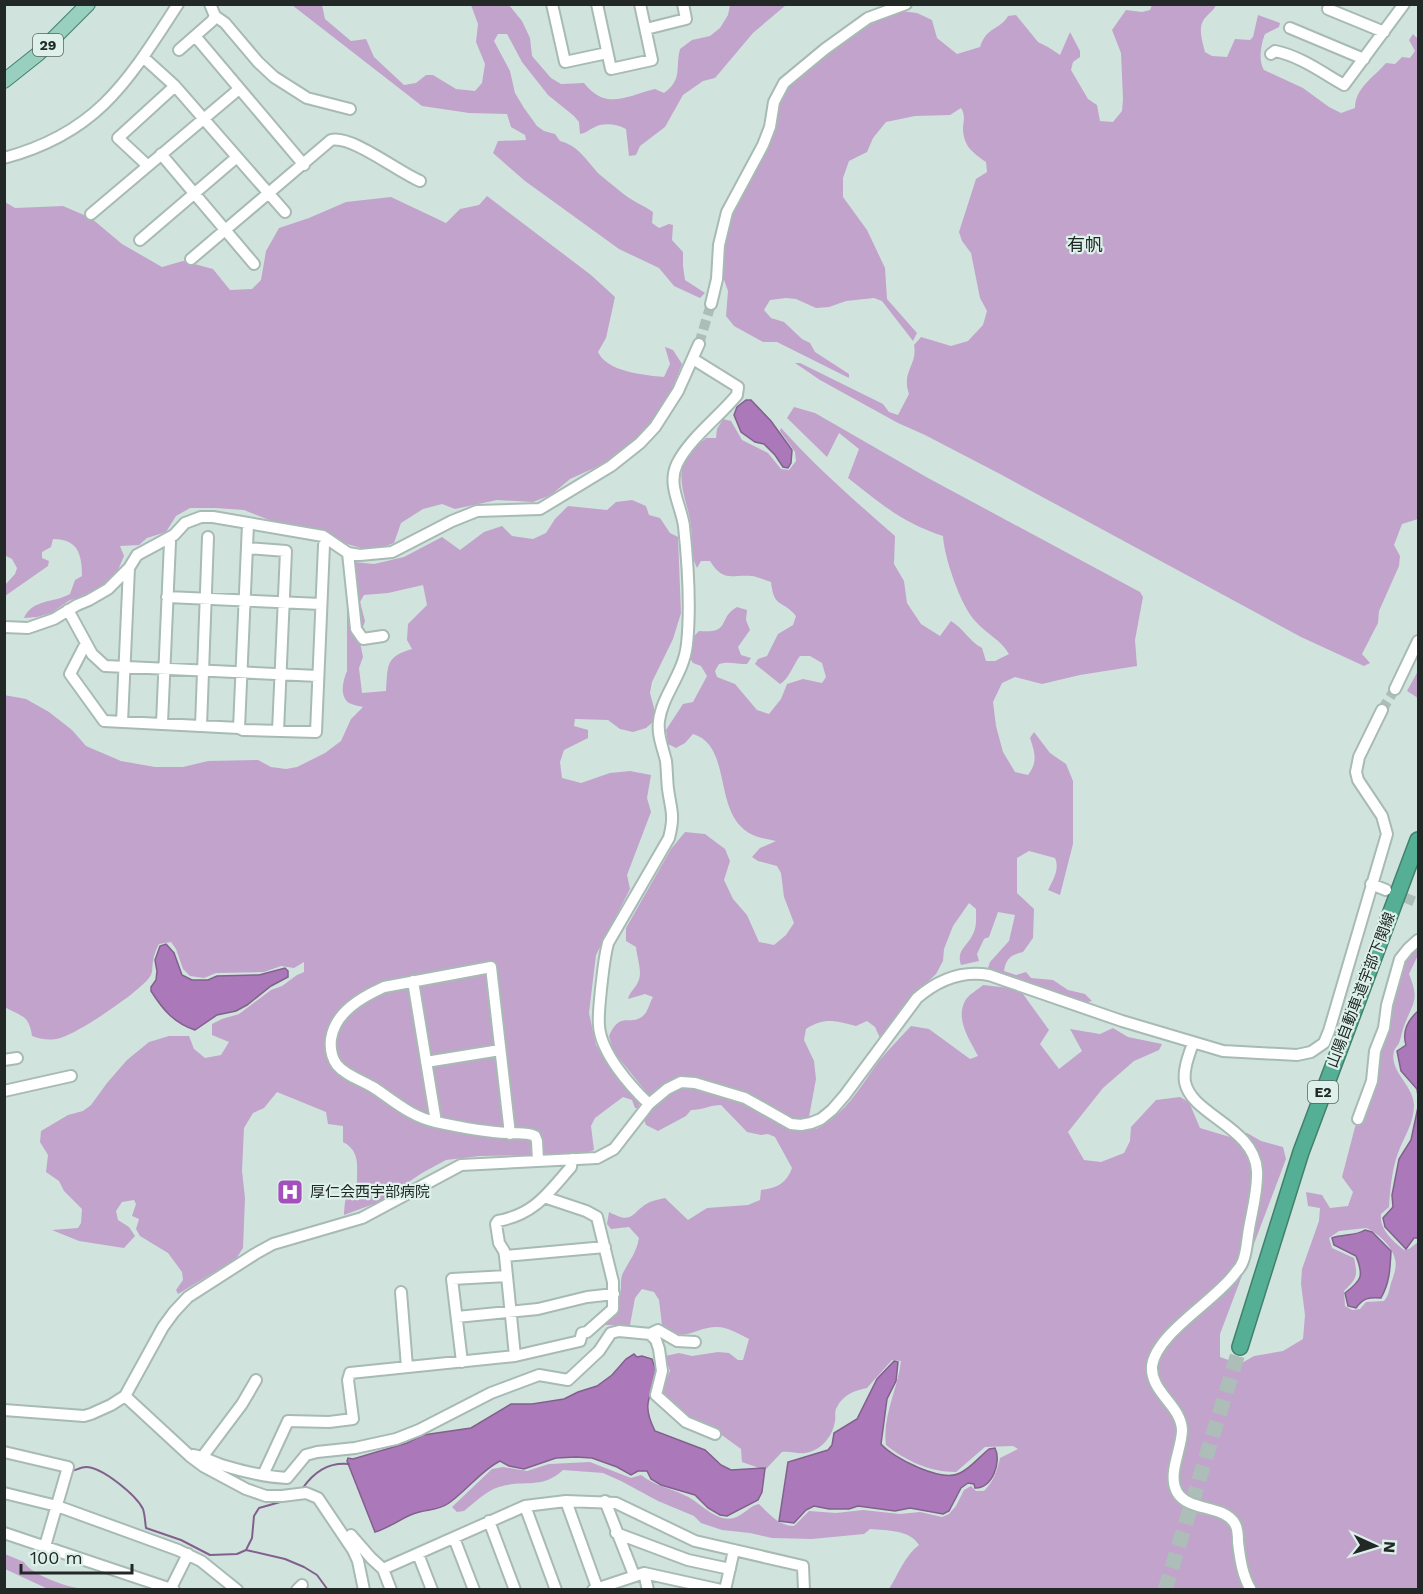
<svg xmlns="http://www.w3.org/2000/svg" width="1423" height="1594" viewBox="0 0 1423 1594" font-family="'Work Sans','Noto Sans JP',sans-serif">
<style>
.green{fill:#c2a3cc;fill-rule:evenodd}
.water{fill:#ab78ba;stroke:#82608d;stroke-width:1.5}
.lines{fill:none;stroke-linecap:round;stroke-linejoin:round}
.stream{stroke:#82608d;stroke-width:2}
.minor-tunnel{stroke:#adbeb8;stroke-width:10;stroke-dasharray:10 5;stroke-linecap:butt}
.highway-tunnel{stroke:#adbeb8;stroke-width:15;stroke-dasharray:15 8;stroke-linecap:butt}
.minor-casing{stroke:#a7bab3;stroke-width:14}
.major-casing{stroke:#42806d;stroke-width:16}
.highway-casing{stroke:#42806d;stroke-width:18}
.minor{stroke:#fff;stroke-width:10}
.major{stroke:#98cfbf;stroke-width:14}
.highway{stroke:#54af94;stroke-width:15}
.labels{text-anchor:middle;dominant-baseline:central;stroke-width:4.5;stroke-linejoin:round;paint-order:stroke}
.shield{fill:#ddf1ea;stroke:#596460;stroke-width:1.5}
.shield-label{font-size:14px;font-weight:bold;fill:#212825}
.street-label{font-size:15px;fill:#212825;stroke:#ddf1ea}
.poi-label{font-size:15px;fill:#212825;stroke:#ddf1ea;text-anchor:start}
.quarter-label{font-size:18px;fill:#212825;stroke:#ddf1ea}
</style>
<rect width="100%" height="100%" fill="#d0e4dd"/>
<!-- green -->
<path class="green" d="M292 5H322L325 19 351 41 366 39 374 57 404 85 416 83 426 75H433L456 89 475 91 482 83 485 64 476 42 478 24 471 5H509L522 21 530 38 532 56 551 78 561 84 584 83C606 111 626 96 655 89L664 93C683 79 675 69 680 49L692 40 710 36 720 28 728 15 730 5H786L753 33 715 78 703 81 683 95 665 127 640 146 636 155 629 156 626 129C617 124 603 122 593 128 587 131 586 133 580 134L579 122 574 116 548 95 522 62 507 34H498L494 41 510 71 515 93 524 108 537 126 544 131 555 134 560 141C579 146 586 160 599 174 606 180 614 186 621 192 630 200 643 205 653 212L652 223 659 228 669 224 673 225 672 240 683 252V266L685 280 705 293 700 298 674 286 659 268 619 249 525 181 493 153 498 141 526 140 525 135 511 127 507 114 469 113 422 106Z
M1152 5H1216C1213 12 1207 14 1203 21 1198 30 1203 43 1205 52L1212 56 1227 57 1235 39 1250 40 1253 37 1258 15 1280 23 1279 27 1265 34C1261 44 1258 61 1264 70L1303 88 1329 107 1341 113 1355 108C1355 88 1374 77 1386 63L1395 64 1402 57 1410 58 1415 51 1409 40 1413 34 1418 39V519L1402 524 1394 545 1400 556 1399 566 1379 611 1378 623 1362 654 1370 663 1364 666 1301 637 1000 474 925 435 898 423 820 380 795 363H800L883 404 889 412 898 415 909 394C901 371 918 365 914 345L921 337 951 346 968 341 983 325 987 311 980 298 971 253 962 241 959 232 976 179 987 172 986 162C972 152 963 146 963 127 964 120 965 114 961 108L950 115 915 116 886 122 873 138 867 152 849 161 843 178V197L867 230 885 268 887 299 917 333 913 341 882 301 874 298 846 301 829 307 816 308 796 299 786 298 770 300 764 310 771 318 784 322 802 339 810 343 815 352 849 374V378L777 342H763L734 326 726 316 728 291 723 277V246L730 222 741 195 764 155 781 100 790 85 851 34 869 25 901 11 917 13 932 20 937 38 957 54 980 47C987 26 1000 30 1008 16L1016 15 1038 42 1048 47 1060 55 1070 32 1080 51V57L1073 62 1071 70 1088 99 1097 105 1100 121 1113 122 1122 111 1123 99 1121 53 1112 30 1126 10 1142 12 1150 10Z
M487 196 591 275 615 297 606 338 598 352C607 372 644 375 664 377L670 364 665 347 673 350 682 364 672 389 655 417 636 441 601 465 570 479 551 495 533 502 497 500 455 509 442 504 423 509 401 523 394 543 380 548H361L347 544 327 533 282 525 244 510 216 508H190L176 516 166 532 147 538 139 545 120 546 124 556 118 570 107 583 89 595 70 600 51 613 37 617 24 618C32 599 54 603 70 594L75 580 82 576C82 554 78 539 53 539L51 547 42 552V558L49 561 48 566 5 596V585L15 574 17 568 12 559 4 555 5 202 15 208 63 206 91 218 122 244 162 267 183 261 213 269 230 290 252 289 261 280 266 251 279 228 309 218 346 202 391 197 446 223 460 209 479 205Z
M794 407 815 413 928 478 1140 592 1143 597 1135 640 1137 666 1080 675 1042 684 1015 677 1002 683 993 702 996 726 1003 752 1015 772 1028 775C1038 762 1035 753 1030 738L1034 732 1050 753 1066 764 1073 781V844L1060 895 1048 890C1053 880 1060 869 1055 858L1029 851 1017 858V893L1034 909 1033 938 1023 952C1011 955 1006 958 1004 971L1016 975 1026 972 1031 978 1053 980 1068 990 1085 994 1092 1001 1084 1003 988 968 990 962 1009 941 1015 915 998 912 989 937 984 939 977 954 979 961 961 965C956 950 967 947 973 934 977 927 976 917 976 909L969 903 953 926 944 949 943 961 936 974 908 1001 880 1038 875 1027 867 1021 856 1026C835 1021 825 1017 806 1029L804 1040 814 1061 816 1079 809 1117 816 1129C845 1115 861 1086 879 1061 889 1049 900 1038 911 1026L929 1029 970 1059 978 1056C970 1040 955 1020 965 1001 968 995 977 990 983 985L1010 988 1023 994 1049 1030 1040 1044 1059 1069 1082 1051 1070 1029 1100 1034 1113 1028 1128 1037 1162 1044 1159 1050 1134 1061 1103 1088 1068 1132 1084 1160 1101 1162 1124 1153 1130 1141 1131 1127 1156 1100 1180 1097 1189 1102 1200 1128 1230 1137 1247 1133 1261 1141 1283 1147 1286 1159 1220 1334V1357L1240 1364 1254 1356 1283 1351 1303 1339 1305 1315 1301 1284 1302 1269 1319 1221 1320 1208 1308 1206 1306 1192 1322 1195 1330 1208 1348 1206 1353 1192 1342 1177 1355 1127 1368 1103 1377 1058 1402 966 1413 949 1418 945V955L1409 974C1420 1001 1413 1002 1404 1026 1402 1031 1401 1038 1399 1043 1398 1045 1394 1050 1394 1051 1389 1072 1413 1084 1414 1105 1414 1123 1404 1137 1398 1153 1392 1169 1390 1190 1389 1207L1381 1214C1379 1229 1393 1241 1404 1250L1409 1249 1418 1242V1589H889C898 1575 905 1555 919 1545 909 1529 887 1531 870 1529L864 1534 812 1539 772 1538 750 1533 722 1530 701 1523 694 1516 658 1501 621 1481 603 1473 563 1470C542 1490 523 1479 499 1487 486 1491 474 1503 464 1511L457 1512 452 1507 492 1469 503 1467 527 1471 549 1464 590 1462 631 1478 641 1475C657 1487 668 1487 684 1495 700 1501 715 1523 734 1518 744 1515 749 1506 759 1504 769 1514 779 1526 794 1526L809 1511 836 1513 863 1510 900 1514 920 1512 942 1517 949 1514 956 1506 964 1490 971 1486 976 1491H984C994 1481 997 1471 1000 1458L1018 1449 1013 1446 985 1447 956 1472C930 1472 906 1461 886 1445 882 1416 898 1389 901 1361L892 1360 867 1388C855 1390 843 1395 837 1407 834 1411 836 1416 835 1421 833 1436 821 1451 805 1453 798 1454 790 1451 782 1452L765 1470 742 1462 741 1449 719 1433 687 1417 663 1398 662 1390 670 1371 665 1356 679 1353 692 1356 718 1352 729 1353 738 1360H743L749 1339C739 1334 728 1327 717 1327 693 1327 686 1345 662 1325L659 1300 654 1292 642 1289 635 1298 630 1325H605C617 1311 619 1306 621 1287 621 1282 621 1276 623 1273 630 1259 636 1254 639 1238L629 1227 611 1229 607 1224 609 1212C635 1226 631 1211 650 1202 654 1200 661 1199 665 1198L688 1220 707 1208 748 1205 760 1200 761 1190C777 1188 787 1183 792 1168L775 1137 768 1134 761 1135 747 1132 721 1105C710 1105 703 1110 691 1110L686 1116 658 1131 646 1125 644 1120 656 1104 613 1051 609 1036C621 1009 630 1028 644 1015 648 1011 650 1002 653 997L645 994 628 999C630 991 635 989 638 982 643 972 637 959 636 947L626 941V928L671 849 685 832 705 834 725 849 730 861 724 880 733 899 747 915 759 942 774 945 786 935 794 923 784 897 781 873 777 866 758 861 752 857 760 848 776 841C768 839 759 838 753 835 711 816 734 746 693 734L685 743 676 748 668 744 666 730 683 704 693 702 707 676 701 666 693 663 690 658 693 637 699 631C732 634 717 618 737 607L747 610 746 620 750 630 738 647 741 655 751 658 747 664C737 664 728 661 719 664L715 671 717 677 735 684 757 710 769 714 781 699 787 684 803 679 822 683 826 677 822 663 810 656H800C793 665 789 679 780 684L755 664 758 659 767 656 778 634 793 625 796 616C782 599 774 609 771 582 765 580 758 577 752 576 731 574 724 583 710 561H701L697 568C690 554 693 541 691 526 689 506 676 482 684 462 688 452 698 445 706 438H716L717 429 723 419 731 421 742 440 768 453 781 469 789 470 796 461 795 452 780 431 781 428C816 467 855 501 895 536L894 564 904 581 907 603 921 624 940 636 951 621C964 629 969 641 982 648L986 661H995L1009 654C1002 641 987 634 976 622 961 607 944 557 943 536 903 523 881 504 848 478L859 449 839 433 827 457 787 418ZM1366 1228C1378 1233 1392 1246 1395 1259 1397 1267 1394 1275 1391 1283 1389 1290 1389 1295 1384 1301L1366 1302 1360 1309 1352 1310 1345 1306 1344 1291C1357 1278 1358 1276 1354 1258L1332 1248 1329 1238 1339 1231Z
M632 500 646 506 649 515 660 518 670 533 678 537 681 613 673 639 652 682 650 693 654 708V721L646 728 633 732 620 729 608 720 575 719 574 726 588 730V738L564 750 560 762 562 778 581 783 610 773 630 771 651 775 647 798 651 812 627 875 630 889 596 955 589 1013 596 1045 612 1068 640 1101 638 1108H635L632 1100 623 1097 595 1118 591 1126 594 1150 583 1154 480 1156 446 1160 422 1173 379 1202 344 1215C345 1200 345 1192 357 1182 357 1165 360 1151 343 1142V1126L328 1124 326 1112 277 1092 264 1108 253 1113 244 1128 242 1171 245 1198 243 1248 236 1259 178 1294 176 1290 183 1280 182 1272 168 1253 140 1236 136 1229 139 1219 132 1216 136 1204 134 1200 122 1202 116 1211 118 1220 129 1227 135 1236 124 1248 79 1241 52 1230 78 1228 81 1223 82 1209 64 1191 59 1181 46 1172 48 1155 40 1142 41 1131 68 1115 83 1111 91 1105 107 1083 127 1060 149 1042 169 1036H189L194 1049 205 1058 221 1055 229 1042 212 1035V1024L222 1019 239 1014 271 990 282 986 297 975 304 972V962L294 968 281 966 264 972 216 973 204 978 190 976 183 969 176 949 171 942 159 944C156 949 154 955 153 961 152 966 153 970 151 975 143 990 81 1031 63 1037 53 1041 42 1040 32 1036 29 1014 21 1017 5 1007L4 695 26 699 49 712 72 730 86 746 121 761 155 767H183L208 761 258 760 271 767 286 769 297 767 325 753 341 741 351 719 363 707C359 706 353 705 349 703 339 696 343 680 347 671V604L359 637 363 657 359 668 362 693 386 691C388 665 385 657 412 649L407 640 408 624 427 605 423 585 388 593 364 595 360 602 365 621 363 627 356 625 353 583 354 562 374 564 404 557 442 537 460 550 484 532 502 526 512 536 533 539 546 533 555 519 568 506 607 510 616 502Z
M1418 671V698L1407 691Z
M5 1554 24 1562C31 1575 69 1588 84 1589H48L5 1569Z"/>
<!-- water -->
<path class="water" d="M746 400H751L771 421 792 450 791 463 788 468 783 467 775 455 764 444 755 442 741 432 734 415 737 407Z
M166 944 174 953 182 975 192 980H208L217 976 259 975 285 968 288 971V977L271 986 247 1005 236 1011 217 1015 195 1030C174 1023 163 1010 151 991V987L156 980 157 971 155 960 160 946Z
M1418 1005V1096L1417 1089 1401 1071 1397 1051 1406 1045C1402 1032 1408 1020 1418 1011Z
M1418 1107V1238H1414L1406 1249 1385 1227 1383 1218 1393 1207 1392 1195 1399 1159 1411 1140Z
M1365 1230 1372 1232 1391 1251C1390 1269 1390 1282 1381 1298 1369 1297 1363 1298 1356 1308L1348 1306 1345 1293C1362 1280 1364 1276 1356 1256L1334 1245 1332 1238C1344 1234 1356 1236 1365 1230Z
M634 1354 637 1357 642 1356 652 1359 657 1374C649 1399 642 1405 655 1431L705 1450 721 1465 731 1470 765 1468 762 1492 758 1500 727 1516 720 1515 708 1508 695 1495 661 1485 651 1479 647 1471H638L631 1475 617 1467 592 1458 576 1457 556 1458 524 1469 509 1466 500 1461C483 1469 466 1491 449 1503 438 1511 426 1509 413 1514 400 1519 389 1528 375 1532L347 1461 348 1458 353 1459 407 1443 423 1435 471 1428 511 1404H532L564 1399 578 1392 597 1386 612 1375 626 1359Z
M894 1361 898 1362 896 1381 887 1399 881 1444C893 1458 942 1483 960 1473 971 1468 980 1456 989 1449L995 1448C1002 1462 992 1489 975 1488L974 1484 968 1483 961 1488 949 1511 943 1514 910 1508 895 1511 858 1506 849 1509H829L814 1506 806 1510 794 1523 779 1521 788 1462 828 1450 832 1445 834 1433 857 1419 877 1379Z"/>
<g class="lines">
<!-- stream -->
<path class="stream" d="M72 1471C76 1470 82 1467 86 1467 102 1467 136 1495 143 1509 145 1515 145 1522 146 1528L181 1540 210 1555 237 1554 246 1550 285 1559 304 1567 317 1575 328 1590
M302 1489C314 1472 328 1462 349 1464
M246 1550 252 1538 254 1516 259 1508 291 1499"/>
<!-- minor-tunnel -->
<path class="minor-tunnel" d="M699 344 711 304
M1382 710 1395 689
M1391 892 1418 903"/>
<!-- highway-tunnel -->
<path class="highway-tunnel" d="M1165 1590 1240 1347"/>
<defs>
<path id="minor" d="M210 4 215 16 225 23 258 62 274 77 307 98 350 109
M552 4 565 62 607 53
M597 4 611 69 652 60 640 4
M1328 9 1384 32
M1290 28 1364 59
M646 29 686 19 683 4
M195 36 304 165
M179 50 212 21 215 16
M1271 54 1275 51C1300 56 1323 73 1344 85L1404 4
M143 57 175 86 285 212
M161 154 254 264
M4 158C98 133 128 81 178 4
M147 165 118 138 175 86
M91 214 239 89
M140 240 237 157
M191 259 331 140C352 135 398 172 420 181
M711 304 717 279 719 245 727 212 763 145 770 127 774 102 784 83 825 49 868 18 906 4
M247 548 286 551 278 731
M348 553 356 629 363 639 383 636
M167 597 321 604
M68 610 92 654 105 666 318 676
M4 627 28 628 54 619 77 605 89 600 108 589 129 568 137 555 174 535 185 523 201 517H213L323 536 348 553 360 555 392 552 452 521 477 511 540 509 611 466 640 443 655 427 678 391 699 344
M86 643 70 674 104 721 239 728 243 730 316 732 324 545
M1395 689 1418 641
M122 722 129 568
M162 723 170 542 168 538
M201 726 208 537
M239 728 248 524
M1371 884 1386 890
M413 981 436 1122
M1193 1043C1189 1055 1183 1069 1185 1082 1191 1115 1255 1127 1257 1171 1258 1190 1252 1211 1249 1229 1247 1239 1247 1251 1243 1261 1242 1264 1239 1269 1236 1272 1218 1299 1156 1333 1152 1366 1150 1392 1181 1405 1182 1430 1182 1449 1167 1474 1177 1492 1188 1512 1224 1504 1235 1524 1238 1529 1238 1536 1238 1542 1240 1558 1242 1575 1251 1590
M4 1060 17 1058
M426 1062 500 1050
M4 1091 71 1076
M649 1104C630 1086 601 1053 599 1026 598 1014 600 1001 601 989 603 973 604 958 608 943L669 838C675 814 671 811 668 789 667 780 667 770 666 761 663 748 657 735 659 721 662 695 684 674 687 644 691 606 688 564 684 526 681 505 667 485 677 464 689 439 719 417 737 395L738 387 693 359
M1358 1119 1372 1081 1375 1051 1384 1028 1387 1005 1400 959 1408 949 1418 940
M510 1134 491 967 384 987C362 997 335 1012 331 1039 330 1048 331 1057 337 1065 346 1076 364 1081 376 1089 395 1102 412 1117 436 1122 459 1127 484 1132 508 1133 518 1134 526 1132 535 1136L537 1141 538 1161
M505 1256 605 1247
M401 1292 407 1367
M457 1317 538 1309 587 1297 614 1294
M650 1334 658 1330 677 1341 695 1342
M515 1356 505 1256 504 1251 499 1243 496 1224 498 1221C535 1214 548 1193 571 1167L572 1159
M462 1362 452 1279 507 1276
M125 1396 191 1457 203 1466 246 1489 266 1496H282L306 1493 318 1498 353 1550 358 1561 364 1590
M4 1410 84 1416 91 1414 111 1405 125 1396 163 1327 174 1312 188 1297 255 1254 273 1244 362 1218 461 1165 597 1158 614 1149 649 1104 667 1089 681 1082 695 1083 745 1098 791 1124 801 1125 811 1123 821 1119 832 1110 845 1095 917 998C938 980 961 970 989 975L1122 1021 1223 1051 1297 1055 1311 1052 1324 1043 1329 1031 1387 834 1382 816 1358 780 1356 772 1359 757 1382 710
M4 1452 68 1467 45 1546
M203 1456 242 1404 256 1380
M191 1457 193 1455C205 1457 214 1463 225 1466 245 1472 266 1477 287 1478L306 1455 317 1452 355 1448 396 1439 419 1430 491 1393 539 1375 568 1380 599 1351 611 1333 619 1331 650 1334 656 1340 659 1349 662 1371 656 1395 686 1422 715 1434
M263 1475 288 1421 329 1422 353 1419 348 1380 350 1373 515 1356 580 1341 582 1333 587 1332 613 1309V1282L597 1217 586 1211 544 1197
M4 1493 57 1506 178 1550 201 1561 237 1590
M566 1501 598 1590
M605 1501 634 1575
M525 1506 556 1590
M489 1521 515 1590
M4 1533 174 1590
M616 1533 688 1560 730 1569
M351 1535 371 1558 383 1569 391 1590
M454 1538 474 1590
M418 1554 432 1590
M383 1569 525 1506 566 1501 616 1503 695 1541 803 1566 804 1590
M644 1573 648 1590
M170 1590 188 1554
M297 1590 302 1585
M593 1590 644 1573 721 1590
M725 1590 734 1550"/>
<path id="major" d="M4 81 38 54 88 4"/>
<path id="highway" d="M1240 1347 1301 1152 1418 840"/>
</defs>
<!-- minor casing -->
<use href="#minor" class="minor-casing"/>
<!-- major casing -->
<use href="#major" class="major-casing"/>
<!-- highway casing -->
<use href="#highway" class="highway-casing"/>
<!-- minor -->
<use href="#minor" class="minor"/>
<!-- major -->
<use href="#major" class="major"/>
<!-- highway -->
<use href="#highway" class="highway"/>
</g>
<!-- icons -->
<defs>
<symbol id="hospital-square" viewBox="-11 -11 22 22"><rect x="-9" y="-9" width="18" height="18" rx="4" fill="#a54fbd" stroke="#ddf1ea"/><path d="M-5-5h3v3.5h4V-5h3V5h-3V1.5h-4V5h-3Z" fill="#fff"/></symbol>
</defs>
<g fill-rule="evenodd">
<use href="#hospital-square" x="275" y="1177" width="30" height="30"/>
</g>
<g class="labels">
<!-- shield labels -->
<g class="shield">
<rect x="33" y="34" width="30" height="22" rx="4.5"/>
<rect x="1308" y="1081" width="30" height="22" rx="4.5"/>
</g>
<g class="shield-label">
<text x="48" y="45">29</text>
<text x="1323" y="1092">E2</text>
</g>
<!-- street labels -->
<g class="street-label">
<text transform="translate(1361 990) rotate(-69)">山陽自動車道宇部下関線</text>
</g>
<!-- poi labels -->
<g class="poi-label">
<text x="310" y="1192">厚仁会西宇部病院</text>
</g>
<!-- quarter labels -->
<g class="quarter-label">
<text x="1085" y="244">有帆</text>
</g>
</g>
<!-- border -->
<rect width="1423" height="1594" fill="none" stroke="#212825" stroke-width="12"/>
<!-- north arrow -->
<g transform="translate(1375 1546) rotate(94)" stroke="#ddf1ea" stroke-width="4.5" paint-order="stroke">
<path d="M0-4.5L10 22L0 15L-10 22Z" fill="#212825"/>
<text y="-9" font-size="16" font-weight="bold" text-anchor="middle" fill="#212825">N</text>
</g>
<!-- scale -->
<path d="M21 1564v9h111v-9" fill="none" stroke="#212825" stroke-width="3"/>
<text x="30" y="1564" font-size="18" fill="#212825" stroke="#ddf1ea" stroke-width="4.5" paint-order="stroke">100 m</text>
</svg>
